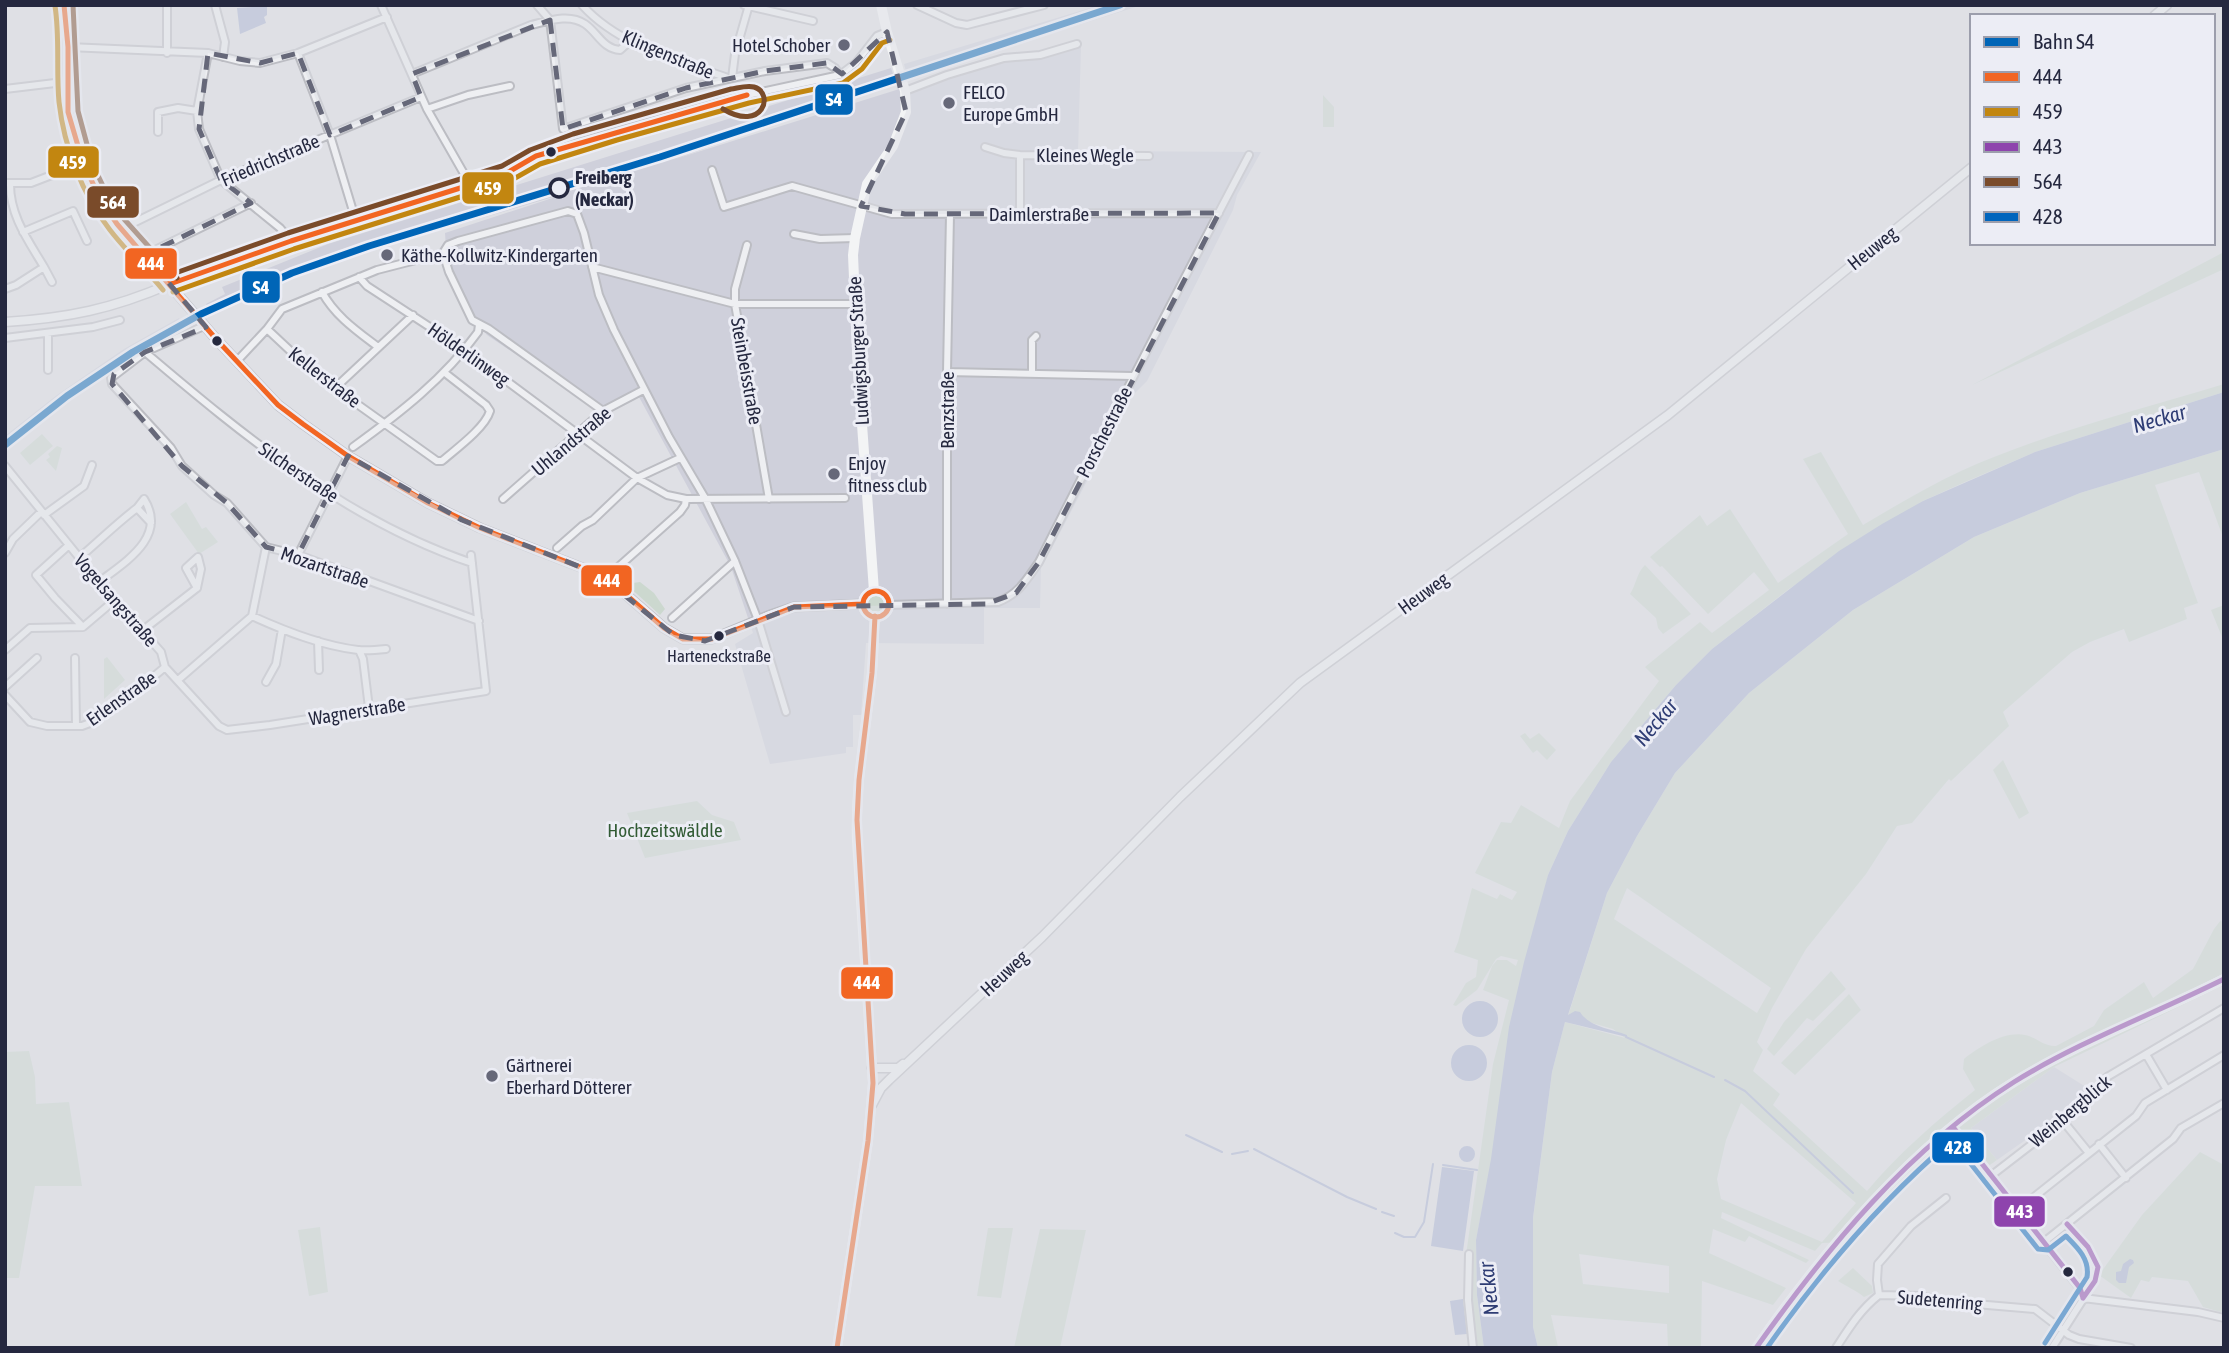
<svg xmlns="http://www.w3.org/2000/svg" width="2229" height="1353" viewBox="0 0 2229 1353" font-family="'Asap Condensed',sans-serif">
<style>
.built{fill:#cfd0db}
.green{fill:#ccd8cf;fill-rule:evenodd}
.water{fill:#abb4d2}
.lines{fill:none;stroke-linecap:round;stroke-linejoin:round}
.stream{stroke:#abb4d2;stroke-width:2}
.minor-casing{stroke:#bcbdc3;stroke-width:10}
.tertiary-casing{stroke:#bcbdc3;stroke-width:11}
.minor{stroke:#eeeff2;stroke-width:6}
.tertiary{stroke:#eeeff2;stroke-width:8}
.secondary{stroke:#f3f4f5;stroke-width:10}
.bus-1-casing{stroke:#ecedf5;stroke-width:10}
.bus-2-casing{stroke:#ecedf5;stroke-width:10}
.bus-3-casing{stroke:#ecedf5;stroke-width:10}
.bus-4-casing{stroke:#ecedf5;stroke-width:10}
.bus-5-casing{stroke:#ecedf5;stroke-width:10}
.bus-1{stroke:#f26522;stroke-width:5}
.bus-2{stroke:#c28610;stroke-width:5}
.bus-3{stroke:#8e44ad;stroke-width:5}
.bus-4{stroke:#7a4b2a;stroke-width:5}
.bus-5{stroke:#0065bd;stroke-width:5}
.rail-1-casing{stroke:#ecedf5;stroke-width:12}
.rail-1{stroke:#0065b7;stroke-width:7}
.marked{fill:none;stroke:#666879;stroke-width:5;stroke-dasharray:14 9;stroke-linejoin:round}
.poi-dot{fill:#666879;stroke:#ecedf5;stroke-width:2.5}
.bus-dot{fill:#25283f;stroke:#ecedf5;stroke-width:2.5}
.stop-dot{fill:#ecedf5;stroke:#25283f;stroke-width:3.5}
.labels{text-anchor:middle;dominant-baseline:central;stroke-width:6;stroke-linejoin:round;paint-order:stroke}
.bus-label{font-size:17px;fill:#25283f;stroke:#ecedf5}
.poi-label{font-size:19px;fill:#25283f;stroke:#ecedf5;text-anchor:start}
.street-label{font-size:19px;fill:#25283f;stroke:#ecedf5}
.stop-label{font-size:19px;font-weight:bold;fill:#25283f;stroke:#ecedf5;text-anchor:start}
.park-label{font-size:19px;fill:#325b35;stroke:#ecedf5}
.water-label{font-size:21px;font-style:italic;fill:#2e3c74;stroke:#ecedf5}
.line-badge{stroke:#ecedf5;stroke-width:2.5}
.badge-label{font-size:19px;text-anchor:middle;font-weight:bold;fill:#fff}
</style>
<rect width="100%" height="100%" fill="#dfe0e5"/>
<!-- built -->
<path class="built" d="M1100 5H1142L908 79 904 64Z
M1076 42 1081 46 1078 151 1261 152 1237 195 1233 210 1147 381 1131 397 1051 550 1041 565 1040 608H984V644L866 643 861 715H853V747H846V753L770 764 735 644 753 633 731 567 639 397 600 411 487 335 468 313 447 263 445 233 574 191 337 260 243 297 211 312 206 304 225 294 222 287 328 244 891 68 896 83 672 160 925 81 960 67 1016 52 1033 54Z
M179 318 183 326 141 350 62 403 8 446 5 443V436L57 395 124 349Z
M2054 1067 2094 1092 1997 1160 1971 1128Z"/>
<!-- green -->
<path class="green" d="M1323 95 1334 107V127H1323Z
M2224 252V269L1972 385Z
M2224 384V392L2035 452 1965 482 1923 501 1789 589 1712 649 1676 685 1611 762 1568 831 1548 875 1476 1240 1477 1295 1484 1348H1470L1464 1297 1466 1255 1493 1064 1509 1000 1483 990 1492 966 1497 960H1507L1516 966 1518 960 1501 956 1496 959 1477 990 1456 1006 1453 1005 1466 983 1476 977 1478 960 1454 952 1458 942 1472 888 1497 899 1500 894 1512 900 1517 892 1475 873 1501 822 1511 823 1521 805 1559 828 1570 801 1659 681 1645 667 1700 622 1712 633 1769 590 1754 572 1708 614 1662 566 1660 567 1650 557 1700 515 1707 526 1730 509 1778 583 1848 534 1803 459 1821 452 1863 525C1895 506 1927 487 1961 471 2045 433 2136 411 2224 384Z
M42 434 53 446 30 465 20 453Z
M57 446 62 448 56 471 46 460 50 457 48 454Z
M2224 449V540L2199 472 2155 485 2198 603 2184 608 2187 619 2129 642 2124 629 2090 642 2072 652 2003 712 2009 726 1951 781 1949 779 1912 823 1897 826 1866 874 1806 949 1772 1008 1757 1042 1763 1050 1753 1071 1780 1094 1773 1105 1867 1191C1899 1153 1936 1121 1975 1090L1963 1069 1964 1059C1979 1047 2004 1031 2025 1035 2036 1037 2044 1047 2056 1046L2094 1026 2104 1010 2144 982 2153 998 2193 969 2214 929 2221 920 2224 926V985L2054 1067 1971 1128 1997 1160 1984 1169C1969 1153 1964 1145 1941 1150L1854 1242 1822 1243 1815 1251 1722 1212 1721 1218 1809 1260 1806 1263 1749 1236 1745 1242 1713 1229 1709 1253 1786 1288 1773 1305 1702 1281 1701 1348H1668L1667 1324 1551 1315 1558 1347 1569 1348H1538L1533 1327V1219L1552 1072 1565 1022 1625 1038 1613 1029 1568 1016 1607 893 1637 836 1675 773 1749 693 1853 610 1974 537 2080 493ZM1627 888 1771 988 1757 1013 1614 919ZM1741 1103 1856 1203 1822 1242 1721 1199 1717 1179 1726 1140ZM1579 1254 1669 1266V1293L1583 1284Z
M186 502 202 529 206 527 218 542 199 554 170 514Z
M1645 565 1691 614 1663 634 1658 628 1656 618 1630 594C1636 585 1637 572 1645 565Z
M640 582 654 593 665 609 660 615 626 584Z
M867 604a9 9 0 1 1 18 0a9 9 0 1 1-18 0Z
M2224 605V637H2222L2211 610Z
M107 657 125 680 104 699V659Z
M1525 733 1530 739 1539 733 1556 750 1547 760 1537 750 1533 753 1520 736Z
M2003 760 2029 813 2019 819 1993 770Z
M697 801 712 815 734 822 741 840 645 858 627 813Z
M1831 971 1846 989 1813 1021 1807 1018 1774 1056 1767 1049 1784 1022Z
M1849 994 1861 1010 1795 1075 1781 1063Z
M29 1051 35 1077 36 1104 69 1102 82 1186H35L19 1278H5V1052Z
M2200 1152 2224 1165V1313L2203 1307 2188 1281 2152 1277 2149 1282 2141 1280 2131 1298 2099 1275 2142 1215Z
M320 1227 328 1292 309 1296 298 1230Z
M988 1228H1013L1001 1298 977 1296Z
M1040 1229 1086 1230 1060 1348H1014Z
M1853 1268 1872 1286 1873 1293 1864 1297C1856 1290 1847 1287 1838 1281Z"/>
<!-- water -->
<path class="water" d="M267 6V15L264 17 266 23 240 34 237 8Z
M2224 392V449L2080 493 1974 537 1853 610 1749 693 1675 773 1637 836 1607 893 1568 1015 1575 1011 1580 1012C1589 1027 1611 1029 1627 1035V1037L1565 1022 1552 1072 1533 1218V1327L1538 1348H1484L1477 1295 1476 1240 1491 1159 1509 1027 1524 962 1548 875 1568 831 1611 762 1676 685 1712 649 1839 551 1882 524 1923 501 2035 452Z
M1462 1019a18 18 0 1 1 36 0a18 18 0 1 1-36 0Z
M1451 1063a18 18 0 1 1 36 0a18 18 0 1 1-36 0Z
M1459 1154a8 8 0 1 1 16 0a8 8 0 1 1-16 0Z
M1442 1167 1474 1171 1463 1251 1431 1246Z
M2130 1259 2133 1260 2134 1263 2129 1267 2126 1283H2119L2116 1280V1272L2121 1271 2123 1264Z
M1463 1299 1467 1334 1455 1335 1450 1301Z"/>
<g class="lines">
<!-- stream -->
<path class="stream" d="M1626 1037 1714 1077
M1725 1080 1745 1091 1853 1193
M1186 1135 1222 1152
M1254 1149 1347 1197 1376 1209
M1232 1154 1248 1151
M1443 1165 1477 1170
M1382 1212 1394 1216
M1395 1233 1404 1237H1415L1424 1222 1433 1164"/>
<defs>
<path id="minor" d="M215 5 225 42 223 57
M381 5 427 109 471 186
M537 5 550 20 563 129 686 88 765 71 827 63 835 68 840 75
M582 5C619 46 677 60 728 78
M744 5 813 21
M917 5 956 23 967 25 1044 5
M68 47 208 53 240 61 260 63 298 53 387 17
M167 53V5
M208 53 197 111 199 129 221 180 280 228 291 241
M298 53 330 135 356 221
M412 74 531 25C548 21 569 13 585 24 598 33 603 49 620 50L630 41
M732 78 735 54 749 5
M5 89 55 83
M905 91 947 75 1004 58 1040 55 1077 44
M427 109 468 95 510 86
M158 132V112L178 108 197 111
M985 147 1004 153 1020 155 1149 156
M1020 155V214
M712 170 724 207 792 186 892 214 1219 213
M5 183H31L83 163
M121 229 221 180 421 97
M23 232 73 211 87 241
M794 234 820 239 855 238
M747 245 735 289V304L769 499
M443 253 448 245 458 241 568 211 577 214 584 233 599 295 614 330 669 437 705 498 735 561 758 620 786 712
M443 253 449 272 472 320 489 329 603 411
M145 255 251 203
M44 267 52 282
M592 267 735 304H854
M359 277 367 286 465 350 637 478 667 495 686 499 845 498
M170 284 291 241 505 174 536 156 615 132 747 95 840 75 856 63 877 36 887 32
M5 289 16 285 44 267C28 240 10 216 10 184
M322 292C335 316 357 331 378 347
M204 326 145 352 111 378 112 384 171 448 182 466 214 495 227 503 266 547 298 555 479 621
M267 329 315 374 437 461H442C456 449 485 428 490 411L486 405 445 373
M48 333V370
M5 338 93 327 120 320
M145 352C244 436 347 521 472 563
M237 361 267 329 282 309 377 270 443 253
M947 372 1132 376
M1032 374V340L1036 336
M335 388 413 315
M353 447C400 413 444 379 478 332L479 325
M5 466 99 582 161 652 165 667 219 726 227 730 270 725 486 691 471 555
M503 499 603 411 643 390
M44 515 84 486 92 465
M69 545 36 575 55 598 83 627
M557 548 582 526 593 520 637 478 680 458
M5 553 13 539 41 512
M298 555 348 456
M79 558C99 541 117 523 137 508
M616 569 680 512 685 505 686 499
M99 582C125 562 168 537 144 499L137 508 151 523
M947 604V372L950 215
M889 605 998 602C1019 594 1027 579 1039 562 1108 425 1178 290 1249 155
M252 616C285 631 322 646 358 650 367 651 377 650 386 649
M672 618 735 561
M143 630 197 588 201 569 198 557 186 568 197 588
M318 641 319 670
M5 650 30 628 83 627 116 599
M359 650 363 659 369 708
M75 658 76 726
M178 680 252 616 266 547
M266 682 276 664 282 629
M5 687 37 658
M5 695 30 722 47 726H82L90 723 125 696 139 689 165 667
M2147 1056 2167 1090
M2063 1121 2089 1153
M1953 1127 2082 1291V1301L2052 1348
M2099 1144 2126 1178
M1992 1175 2093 1097 2107 1077 2224 1008
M2019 1209 2136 1116 2145 1103 2224 1055
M2044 1242 2173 1139 2181 1128 2224 1103
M1469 1254 1468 1300 1473 1348
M1879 1295 1877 1280 1878 1264 1911 1226 1946 1198
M2083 1298 2198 1312 2224 1318
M1836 1348C1849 1328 1860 1310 1879 1295L1919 1296 1952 1302 2035 1309 2069 1335 2079 1339 2131 1348"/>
<path id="tertiary" d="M64 5 68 47 67 91 68 112 83 163 101 200 117 224 216 339 278 405 303 424 348 456 428 503 480 528 598 574 624 593 664 628 683 639H712L770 615 794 607 863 604
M2154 16 2167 5
M5 322C68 318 112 309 170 284
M872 1068H898L903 1064
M872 1105 881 1088 889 1080 1042 937 1180 797 1300 683 1668 415 1972 167"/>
</defs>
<!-- minor casing -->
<use href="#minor" class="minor-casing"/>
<!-- tertiary casing -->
<use href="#tertiary" class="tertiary-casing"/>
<!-- minor -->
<use href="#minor" class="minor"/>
<!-- tertiary -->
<use href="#tertiary" class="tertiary"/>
<!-- secondary -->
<path class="secondary" d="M874 591 858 369 853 255 855 238 867 184 893 146 906 112 905 91 887 32 881 5
M863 604a13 13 0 1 1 26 0a13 13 0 1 1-26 0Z
M837 1348 868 1141 873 1083 857 841C855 785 865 736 871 681 874 660 873 638 875 616
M1756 1348C1821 1254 1915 1142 2014 1082 2081 1041 2154 1015 2224 979"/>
<defs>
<path id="bus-1" d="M64 5 68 47V112L83 163 101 200 117 224 216 339 278 405 303 424 348 456 428 503 480 528 598 574 624 593 664 628 683 639H712L794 607 863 604
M170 284 291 241 505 174 536 156 747 95
M863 604a13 13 0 1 1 26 0a13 13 0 1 1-26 0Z
M837 1348 868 1141 873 1083 857 820 859 780 872 673 875 616"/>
<path id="bus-2" d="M55 6C60 38 56 70 59 102 64 147 82 194 110 230 126 251 146 269 163 290
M173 292 294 249 508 182 540 164 617 140 749 103 843 83 862 69 882 43 890 40"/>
<path id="bus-3" d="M1953 1127 2080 1288 2083 1298
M2067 1224 2088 1247 2098 1267 2095 1281 2083 1298
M1756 1348C1828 1247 1908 1149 2014 1082 2080 1041 2154 1014 2224 979"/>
<path id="bus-4" d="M73 5 78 111 92 163 104 188 124 219 177 278
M167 276 288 233 502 166 530 150 573 134 731 89C738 88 747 85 754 87 775 93 763 133 723 109"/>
<path id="bus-5" d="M1767 1348C1821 1271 1881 1201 1952 1140L2038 1249 2048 1250 2066 1236C2077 1247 2090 1259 2087 1277L2045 1343"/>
</defs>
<!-- bus-1 casing -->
<use href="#bus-1" class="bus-1-casing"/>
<!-- bus-2 casing -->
<use href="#bus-2" class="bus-2-casing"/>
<!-- bus-3 casing -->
<use href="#bus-3" class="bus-3-casing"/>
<!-- bus-4 casing -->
<use href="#bus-4" class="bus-4-casing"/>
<!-- bus-5 casing -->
<use href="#bus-5" class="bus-5-casing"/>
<!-- bus-1 -->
<use href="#bus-1" class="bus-1"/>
<!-- bus-2 -->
<use href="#bus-2" class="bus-2"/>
<!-- bus-3 -->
<use href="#bus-3" class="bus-3"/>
<!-- bus-4 -->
<use href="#bus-4" class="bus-4"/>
<!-- bus-5 -->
<use href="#bus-5" class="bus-5"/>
<defs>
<path id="rail-1" d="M5 445 67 396 133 352 201 314 292 273 369 246 660 157 1120 5"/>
</defs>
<!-- rail-1 casing -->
<use href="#rail-1" class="rail-1-casing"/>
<!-- rail-1 -->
<use href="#rail-1" class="rail-1"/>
</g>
<!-- marked area -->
<path d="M0 0H2229V1353H0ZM550 20 563 129 686 88 765 71 827 63 842 74 887 32 906 112 861 206 905 214 1219 213 1039 562 1016 593 986 604 794 607 705 641 674 635 598 574 462 520 348 456 298 555 266 547 227 503 182 466 112 384 114 374 145 352 206 327 145 255 251 203 221 180 199 129 208 53 260 63 298 53 330 135 421 97 412 74Z" fill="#dfe0e5" fill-opacity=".55" fill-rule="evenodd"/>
<path class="marked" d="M550 20 563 129 686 88 765 71 827 63 842 74 887 32 906 112 861 206 905 214 1219 213 1039 562 1016 593 986 604 794 607 705 641 674 635 598 574 462 520 348 456 298 555 266 547 227 503 182 466 112 384 114 374 145 352 206 327 145 255 251 203 221 180 199 129 208 53 260 63 298 53 330 135 421 97 412 74Z"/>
<!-- markers -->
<g class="poi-dot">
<circle cx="844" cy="45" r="7"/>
<circle cx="949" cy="103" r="7"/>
<circle cx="387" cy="255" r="7"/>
<circle cx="834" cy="474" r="7"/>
<circle cx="492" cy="1076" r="7"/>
</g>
<g class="bus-dot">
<circle cx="551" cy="152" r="6"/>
<circle cx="217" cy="341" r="6"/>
<circle cx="719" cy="636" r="6"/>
<circle cx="2068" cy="1272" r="6"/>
</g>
<circle class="stop-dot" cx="559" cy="188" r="9"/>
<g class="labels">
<!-- bus labels -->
<g class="bus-label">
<text x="719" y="656">Harteneckstraße</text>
</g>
<!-- poi labels -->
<g class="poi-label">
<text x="830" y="45" text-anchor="end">Hotel Schober</text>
<text x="963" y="92">FELCO<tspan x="963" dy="22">Europe GmbH</tspan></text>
<text x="401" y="255">Käthe-Kollwitz-Kindergarten</text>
<text x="848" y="463">Enjoy<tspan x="848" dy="22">fitness club</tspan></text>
<text x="506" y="1065">Gärtnerei<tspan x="506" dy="22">Eberhard Dötterer</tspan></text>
</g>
<!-- street labels -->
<g class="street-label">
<text transform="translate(668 54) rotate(23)">Klingenstraße</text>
<text x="1085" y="155">Kleines Wegle</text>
<text transform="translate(270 160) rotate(-23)">Friedrichstraße</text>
<text x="1039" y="214">Daimlerstraße</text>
<text transform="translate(1872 248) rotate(-39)">Heuweg</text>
<text transform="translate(858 351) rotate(-93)">Ludwigsburger Straße</text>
<text transform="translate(469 354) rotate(35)">Hölderlinweg</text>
<text transform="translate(747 371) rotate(80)">Steinbeisstraße</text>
<text transform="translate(325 377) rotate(38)">Kellerstraße</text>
<text transform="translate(947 410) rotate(-90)">Benzstraße</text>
<text transform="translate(1104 432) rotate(-63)">Porschestraße</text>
<text transform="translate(571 441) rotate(-40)">Uhlandstraße</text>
<text transform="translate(299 472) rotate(34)">Silcherstraße</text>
<text transform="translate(325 567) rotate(19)">Mozartstraße</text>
<text transform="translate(1423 593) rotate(-36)">Heuweg</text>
<text transform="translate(116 600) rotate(49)">Vogelsangstraße</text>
<text transform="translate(121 698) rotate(-35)">Erlenstraße</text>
<text transform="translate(357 711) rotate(-9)">Wagnerstraße</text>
<text transform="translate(1004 973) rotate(-43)">Heuweg</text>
<text transform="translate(2070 1111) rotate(-40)">Weinbergblick</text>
<text transform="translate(1940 1300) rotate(5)">Sudetenring</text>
</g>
<!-- stop labels -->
<g class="stop-label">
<text x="575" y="177">Freiberg<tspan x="575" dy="22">(Neckar)</tspan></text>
</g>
<!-- park labels -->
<g class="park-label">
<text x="665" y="830">Hochzeitswäldle</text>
</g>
<!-- water labels -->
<g class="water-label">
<text transform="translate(2159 418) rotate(-16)">Neckar</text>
<text transform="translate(1655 722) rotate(-50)">Neckar</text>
<text transform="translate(1488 1289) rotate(-96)">Neckar</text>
</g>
</g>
<g class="line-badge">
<rect x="814" y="83" width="40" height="33" rx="7" fill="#0065b7"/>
<rect x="47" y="145" width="53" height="34" rx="7" fill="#c28610"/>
<rect x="461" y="171" width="54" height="34" rx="7" fill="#c28610"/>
<rect x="86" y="185" width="54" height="34" rx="7" fill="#7a4b2a"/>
<rect x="124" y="247" width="54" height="33" rx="7" fill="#f26522"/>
<rect x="241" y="270" width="40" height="34" rx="7" fill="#0065b7"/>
<rect x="580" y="564" width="53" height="33" rx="7" fill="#f26522"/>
<rect x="840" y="966" width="54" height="34" rx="7" fill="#f26522"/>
<rect x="1931" y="1131" width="54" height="33" rx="7" fill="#0065bd"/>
<rect x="1993" y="1195" width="53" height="33" rx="7" fill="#8e44ad"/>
</g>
<g class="badge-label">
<text x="834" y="106">S4</text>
<text x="73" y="169">459</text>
<text x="488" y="195">459</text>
<text x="113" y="209">564</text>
<text x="151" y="270">444</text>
<text x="261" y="294">S4</text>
<text x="607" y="587">444</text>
<text x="867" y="989">444</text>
<text x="1958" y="1154">428</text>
<text x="2020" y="1218">443</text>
</g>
<!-- border -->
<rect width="2229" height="1353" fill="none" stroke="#25283f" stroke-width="14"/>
<!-- legend -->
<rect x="1970" y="14" width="245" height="231" fill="#ecedf5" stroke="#9c9eac" stroke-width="2"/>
<rect x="1984" y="37" width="35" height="10" fill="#0065b7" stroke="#9c9eac" stroke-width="2"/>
<text x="2033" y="49" font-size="21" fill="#25283f">Bahn S4</text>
<rect x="1984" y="72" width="35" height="10" fill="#f26522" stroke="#9c9eac" stroke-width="2"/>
<text x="2033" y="84" font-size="21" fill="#25283f">444</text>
<rect x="1984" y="107" width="35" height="10" fill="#c28610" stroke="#9c9eac" stroke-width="2"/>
<text x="2033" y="119" font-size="21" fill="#25283f">459</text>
<rect x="1984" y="142" width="35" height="10" fill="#8e44ad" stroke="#9c9eac" stroke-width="2"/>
<text x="2033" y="154" font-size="21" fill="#25283f">443</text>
<rect x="1984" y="177" width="35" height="10" fill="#7a4b2a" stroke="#9c9eac" stroke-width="2"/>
<text x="2033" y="189" font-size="21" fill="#25283f">564</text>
<rect x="1984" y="212" width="35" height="10" fill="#0065bd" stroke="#9c9eac" stroke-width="2"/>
<text x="2033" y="224" font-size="21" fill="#25283f">428</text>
</svg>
